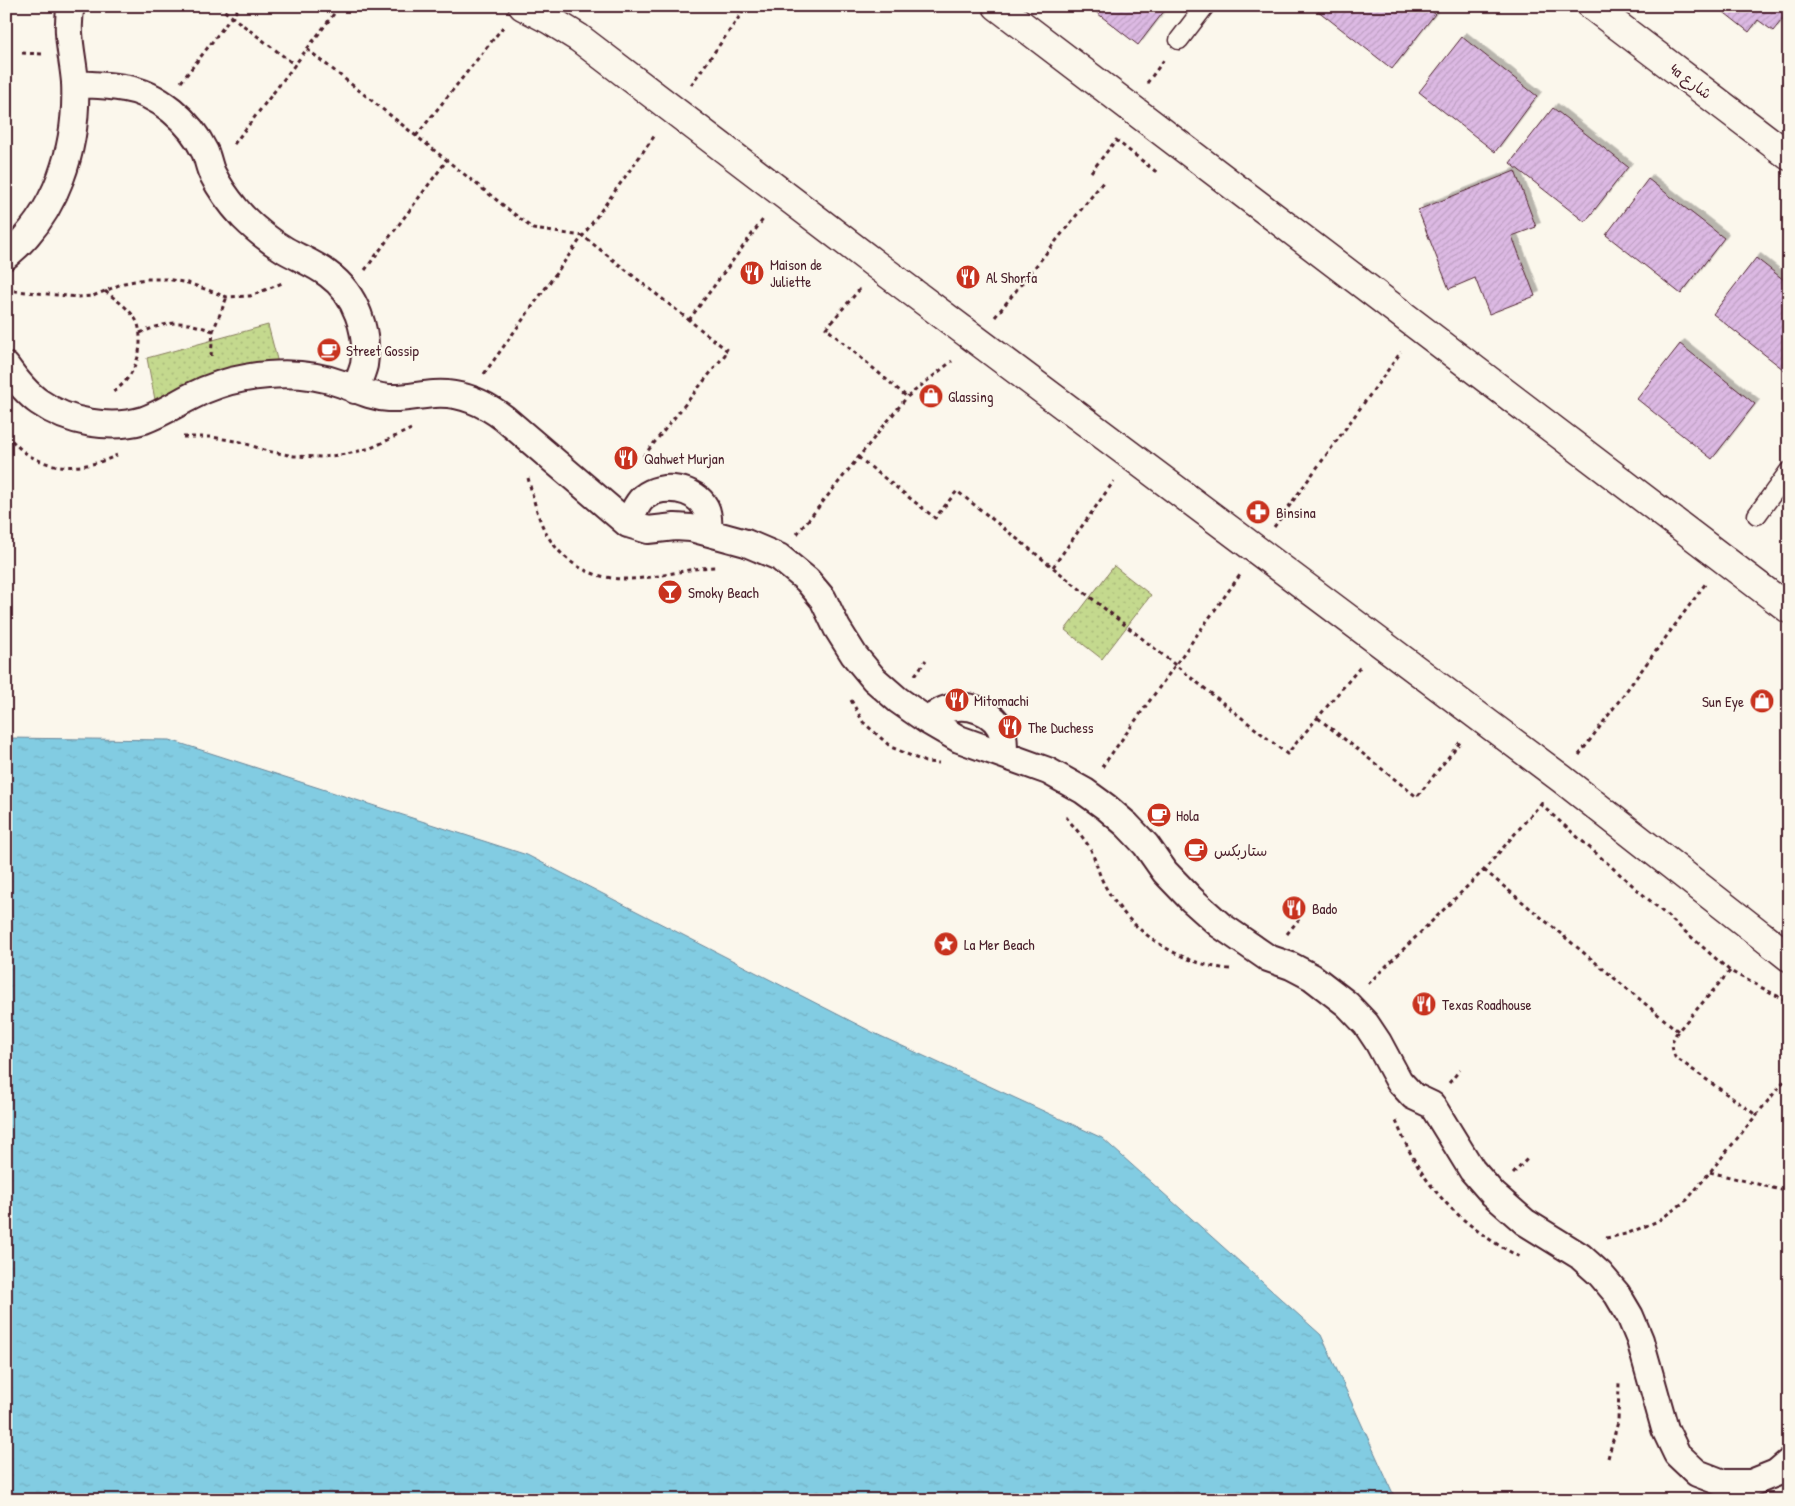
<svg xmlns="http://www.w3.org/2000/svg" width="1795" height="1506" viewBox="0 0 1795 1506" font-family="'Patrick Hand','Playpen Sans Arabic',sans-serif">
<style>
.park{fill:url(#park-dots);stroke:#877c5c}
.water{fill:url(#water-ripples);stroke:#6c8799}
.building{fill:url(#building-hatch);stroke:#4a1f2b;filter:url(#shadow)}
.lines{fill:none;stroke-linecap:round;stroke-linejoin:round}
.service-casing{stroke:#4a1f2b;stroke-width:21}
.pedestrian-casing{stroke:#4a1f2b;stroke-width:30}
.minor-casing{stroke:#4a1f2b;stroke-width:31}
.path{stroke:#4a1f2b;stroke-width:3;stroke-dasharray:4 4;stroke-linecap:butt}
.service{stroke:#fbf7ec;stroke-width:18}
.pedestrian{stroke:#fbf7ec;stroke-width:26}
.minor{stroke:#fbf7ec;stroke-width:28}
.labels{text-anchor:middle;dominant-baseline:central;stroke-width:4;stroke-linejoin:round;paint-order:stroke}
.street-label{font-size:15px;fill:#4a1f2b;stroke:#fbf7ec}
.poi-label{font-size:15px;fill:#4a1f2b;stroke:#fbf7ec;text-anchor:start}
</style>
<defs>
<pattern id="park-dots" width="8" height="8" patternUnits="userSpaceOnUse" patternTransform="scale(1.25)"><rect width="8" height="8" fill="#c4d98e"/><path d="M2 2h.1M6 6h.1" fill="none" stroke="#aaba7b" stroke-width="1.8" stroke-linecap="round"/></pattern>
<pattern id="water-ripples" width="26" height="14" patternUnits="userSpaceOnUse" patternTransform="scale(1.25)"><rect width="26" height="14" fill="#82cce2"/><path d="M2 4q2-2 4 0t4 0M15 11q2-2 4 0t4 0" fill="none" stroke="#72afc2"/></pattern>
<pattern id="building-hatch" width="6" height="6" patternUnits="userSpaceOnUse" patternTransform="scale(1.25)"><rect width="6" height="6" fill="#dcb9e3"/><path d="M-1 1l2-2M0 6l6-6M5 7l2-2" fill="none" stroke="#be9fc3"/></pattern>
<filter id="shadow"><feDropShadow dx="4.5" dy="-4.5" stdDeviation="0" flood-color="#0004"/></filter>
</defs>
<rect width="100%" height="100%" fill="#fbf7ec"/>
<filter id="ink" filterUnits="userSpaceOnUse"><feTurbulence type="fractalNoise" baseFrequency=".02" numOctaves="2"/><feDisplacementMap in="SourceGraphic" scale="10" xChannelSelector="R" yChannelSelector="G"/><feConvolveMatrix kernelMatrix="1 2 1 2 8 2 1 2 1" color-interpolation-filters="sRGB"/></filter>
<g filter="url(#ink)">
<!-- park -->
<path class="park" d="M268 325 279 367 156 405 147 358Z
M1114 566 1151 595 1102 659 1065 630Z"/>
<!-- water -->
<path class="water" d="M6 738 170 740 527 855 874 1033 1102 1138 1321 1335 1396 1500H6Z"/>
<!-- building -->
<path class="building" d="M1088 6H1168L1138 45Z
M1320 6H1426L1435 14 1392 69 1317 10Z
M1716 6H1789V11L1773 31 1758 20 1749 32Z
M1462 37 1537 96 1495 152 1419 92Z
M1553 108 1628 167 1585 222 1510 163Z
M1515 171 1536 227 1512 236 1535 296 1489 314 1475 278 1449 289 1418 210Z
M1648 179 1724 238 1681 294 1606 235Z
M1756 258 1789 284 1788 373 1713 314Z
M1680 344 1755 404 1712 459 1637 399Z"/>
<g class="lines">
<defs>
<path id="service" d="M1179 40 1205 6
M1757 515 1789 471"/>
<path id="pedestrian" d="M75 84C91 85 108 85 124 88 158 93 190 121 205 152 208 159 209 167 212 173 220 189 231 204 243 217 255 229 270 241 285 250 299 258 315 264 328 274 356 294 369 332 364 365 362 373 358 382 355 390
M6 256C57 214 78 147 75 82 73 57 65 31 71 6
M6 366C16 380 26 393 39 402 69 423 110 430 144 420 161 414 176 404 192 396 215 384 242 377 268 375 293 373 318 375 342 384 358 390 372 397 389 398 404 399 419 395 434 394 461 392 483 402 504 418L628 524 648 530 675 527 691 528 746 543 779 557 807 580 823 599 837 628 854 655 874 679 898 700 928 721 959 739 1048 771 1084 791 1106 807 1127 825 1146 845 1165 872 1191 899 1220 925 1268 958 1291 966 1312 977 1347 1004 1366 1024 1378 1042 1399 1081 1413 1096 1432 1105 1472 1170 1493 1194 1525 1222 1580 1256 1600 1274 1617 1294 1630 1316 1640 1340 1665 1429 1677 1454 1697 1473 1723 1483H1751L1776 1473 1789 1462
M628 524C632 516 637 502 644 497 661 483 696 487 706 509 709 515 708 525 709 532
M928 721C933 717 938 712 944 710 966 702 996 710 1003 735 1004 741 1004 748 1004 755"/>
<path id="minor" d="M523 6 550 20 579 38 879 267 1562 779 1789 957
M997 6 1789 609
M1592 6 1789 156"/>
</defs>
<!-- service casing -->
<use href="#service" class="service-casing"/>
<!-- pedestrian casing -->
<use href="#pedestrian" class="pedestrian-casing"/>
<!-- minor casing -->
<use href="#minor" class="minor-casing"/>
<!-- path -->
<path class="path" d="M218 6 295 65
M307 49 533 229 583 236 728 351 642 458 647 462
M22 53 42 54
M181 82 240 6
M1147 83 1164 60
M691 85 747 6
M416 136 503 27
M234 144 340 6
M1091 172 1116 140 1155 171 1158 167
M365 270 447 160
M860 289 826 328 907 397
M6 290 78 297 93 296 124 283 145 279H167L188 283 227 297 250 296 282 283
M105 291C116 300 129 308 136 320 140 327 140 335 140 343 139 365 128 383 110 394
M995 317 1104 181
M689 320 764 218
M140 333C172 320 181 320 213 331
M211 356 213 331 227 297
M484 374 655 135
M6 435C13 441 19 449 27 454 54 472 89 469 117 455
M183 437H212L241 442 267 451 294 456 322 457 347 454 371 448 411 429
M858 457 935 518 957 491 1287 754 1362 665
M528 478C533 496 537 517 546 533 567 570 603 583 643 578 667 576 692 567 716 567
M1274 527 1401 352
M797 534 907 397 952 361
M1053 567 1114 481
M915 675 926 660
M851 700 863 722 891 747 925 762 939 763
M1318 718 1417 797 1461 741
M1579 755 1706 583
M1102 767 1240 575
M1540 804 1730 971 1789 1002
M1066 817C1074 827 1085 839 1091 850 1096 861 1098 872 1103 882 1126 929 1179 965 1230 969
M1484 870 1678 1031
M1287 934 1299 919
M1730 971 1678 1031C1671 1040 1671 1046 1675 1057L1756 1115
M1368 984 1484 870 1543 801
M1449 1083 1460 1070
M1396 1121C1401 1133 1406 1145 1412 1156 1436 1201 1475 1234 1520 1257
M1710 1172 1789 1192
M1513 1174 1529 1157
M1606 1238 1626 1234 1658 1221 1687 1200 1789 1075
M1608 1458 1618 1422 1619 1383"/>
<!-- service -->
<use href="#service" class="service"/>
<!-- pedestrian -->
<use href="#pedestrian" class="pedestrian"/>
<!-- minor -->
<use href="#minor" class="minor"/>
</g>
</g>
<!-- icons -->
<defs>
<symbol id="restaurant-disc" viewBox="-11 -11 22 22"><circle r="9.5" fill="#c8321e" stroke="#fbf7ec"/><path d="M-5-6h1v4h1v-4h1v4h1v-4h1v5L-1.5 .5V6h-2V.5L-5-1ZM5-6V6H3V1.5H1.5Q1.5-4 5-6Z" fill="#fff"/></symbol>
<symbol id="cafe-disc" viewBox="-11 -11 22 22"><circle r="9.5" fill="#c8321e" stroke="#fbf7ec"/><path d="M-5.5-4.5H6V0H3Q3 3.5 0 3.5H-2.5Q-5.5 3.5-5.5 0ZM3-3.2v2h1.7v-2ZM-6 4.5H4V6H-6Z" fill="#fff"/></symbol>
<symbol id="shop-disc" viewBox="-11 -11 22 22"><circle r="9.5" fill="#c8321e" stroke="#fbf7ec"/><path d="M-5-2.5h2.3a2.7 3.5 0 0 1 5.4 0H5L5.5 6h-11ZM-1.5-2.5h3a1.5 2.3 0 0 0-3 0Z" fill="#fff"/></symbol>
<symbol id="pharmacy-disc" viewBox="-11 -11 22 22"><circle r="9.5" fill="#c8321e" stroke="#fbf7ec"/><path d="M-2-6h4v4h4v4h-4v4h-4v-4h-4v-4h4Z" fill="#fff"/></symbol>
<symbol id="bar-disc" viewBox="-11 -11 22 22"><circle r="9.5" fill="#c8321e" stroke="#fbf7ec"/><path d="M-6-5H6L.8 .8V4.5H3.5V6h-7V4.5H-.8V.8Z" fill="#fff"/></symbol>
<symbol id="sight-disc" viewBox="-11 -11 22 22"><circle r="9.5" fill="#c8321e" stroke="#fbf7ec"/><path d="M0-6L1.8-2.2L6-1.7L2.9 1.2L3.7 5.4L0 3.3L-3.7 5.4L-2.9 1.2L-6-1.7L-1.8-2.2Z" fill="#fff"/></symbol>
</defs>
<g fill-rule="evenodd">
<use href="#restaurant-disc" x="738" y="259" width="28" height="28"/>
<use href="#restaurant-disc" x="954" y="263" width="28" height="28"/>
<use href="#cafe-disc" x="315" y="336" width="28" height="28"/>
<use href="#shop-disc" x="917" y="382" width="28" height="28"/>
<use href="#restaurant-disc" x="612" y="444" width="28" height="28"/>
<use href="#pharmacy-disc" x="1244" y="498" width="28" height="28"/>
<use href="#bar-disc" x="656" y="578" width="28" height="28"/>
<use href="#restaurant-disc" x="943" y="686" width="28" height="28"/>
<use href="#shop-disc" x="1748" y="687" width="28" height="28"/>
<use href="#restaurant-disc" x="996" y="713" width="28" height="28"/>
<use href="#cafe-disc" x="1145" y="801" width="28" height="28"/>
<use href="#cafe-disc" x="1182" y="836" width="28" height="28"/>
<use href="#restaurant-disc" x="1280" y="894" width="28" height="28"/>
<use href="#sight-disc" x="932" y="930" width="28" height="28"/>
<use href="#restaurant-disc" x="1410" y="990" width="28" height="28"/>
</g>
<g class="labels">
<!-- street labels -->
<g class="street-label">
<text transform="translate(1691 81) rotate(37)">4a شارع</text>
</g>
<!-- poi labels -->
<g class="poi-label">
<text x="770" y="264">Maison de<tspan x="770" dy="17">Juliette</tspan></text>
<text x="986" y="277">Al Shorfa</text>
<text x="346" y="350">Street Gossip</text>
<text x="948" y="396">Glassing</text>
<text x="644" y="458">Qahwet Murjan</text>
<text x="1276" y="512">Binsina</text>
<text x="688" y="592">Smoky Beach</text>
<text x="974" y="700">Mitomachi</text>
<text x="1744" y="701" text-anchor="end">Sun Eye</text>
<text x="1028" y="727">The Duchess</text>
<text x="1176" y="815">Hola</text>
<text x="1214" y="850">ستاربكس</text>
<text x="1312" y="908">Bado</text>
<text x="964" y="944">La Mer Beach</text>
<text x="1442" y="1004">Texas Roadhouse</text>
</g>
</g>
<!-- margin -->
<rect width="1795" height="1506" fill="none" stroke="#fbf7ec" stroke-width="25"/>
<rect x="12" y="12" width="1770" height="1481" fill="none" stroke="#4a1f2b" stroke-width="2" filter="url(#ink)"/>
</svg>
